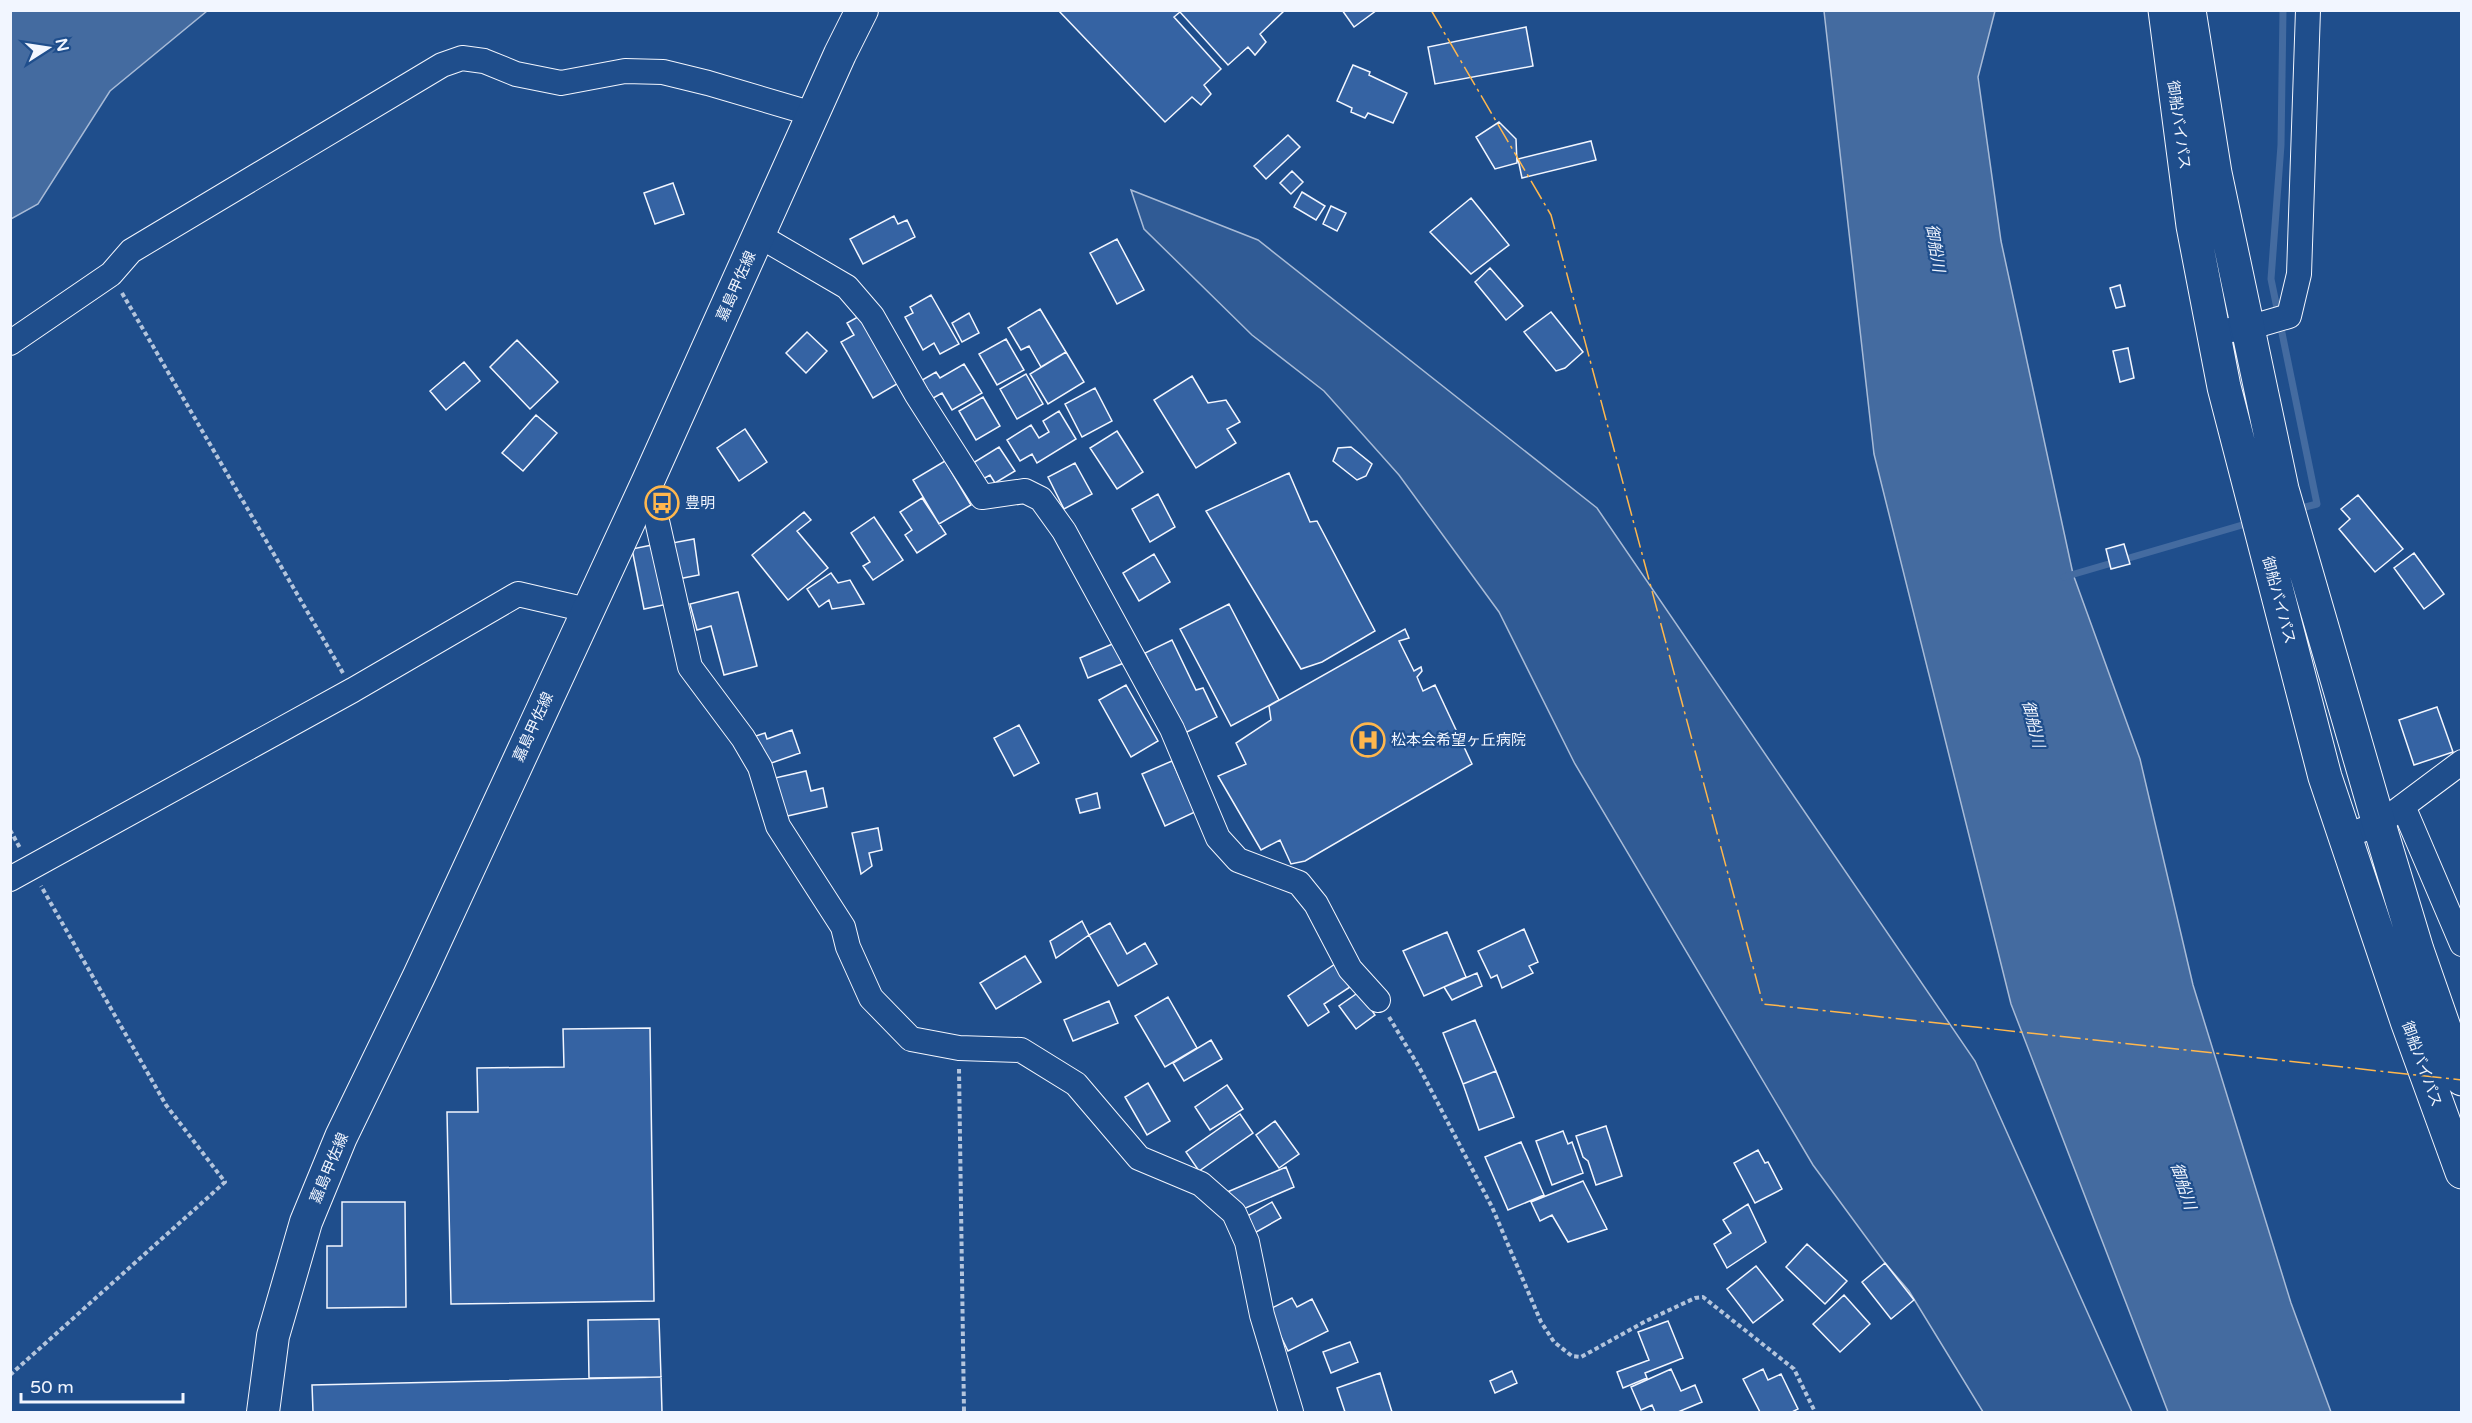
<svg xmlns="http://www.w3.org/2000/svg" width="2472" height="1423" viewBox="0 0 2472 1423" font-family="'Varela Round','Noto Sans JP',sans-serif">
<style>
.green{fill:#305b95;stroke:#a8bbd7;stroke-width:1.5}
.water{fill:#446ba0;stroke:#a8bbd7;stroke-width:1.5}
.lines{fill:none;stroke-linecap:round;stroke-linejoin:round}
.stream{stroke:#446ba0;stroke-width:7}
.building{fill:#3563a3;stroke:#f2f6ff;stroke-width:1.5}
.minor-casing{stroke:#f2f6ff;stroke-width:26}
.major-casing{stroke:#f2f6ff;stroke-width:34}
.highway-casing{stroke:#f2f6ff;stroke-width:35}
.path{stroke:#b3c4dc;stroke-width:4;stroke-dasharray:4.5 3;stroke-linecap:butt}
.minor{stroke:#1f4e8c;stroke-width:24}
.major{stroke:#1f4e8c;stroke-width:32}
.highway{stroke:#1f4e8c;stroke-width:33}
.power{stroke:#ffb74d;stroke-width:1.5;stroke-dasharray:21 4.5 3 4.5;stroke-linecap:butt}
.labels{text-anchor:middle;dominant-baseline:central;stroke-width:4.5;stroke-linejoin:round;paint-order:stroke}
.street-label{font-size:15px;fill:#f2f6ff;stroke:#1f4e8c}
.poi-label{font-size:15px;fill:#f2f6ff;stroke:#1f4e8c;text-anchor:start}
.water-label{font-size:16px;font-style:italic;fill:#f2f6ff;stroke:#1f4e8c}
</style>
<rect width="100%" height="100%" fill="#1f4e8c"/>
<!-- green -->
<path class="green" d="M1131 190 1258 240 1597 508 1975 1061 2132 1412H1983L1909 1291 1885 1263 1813 1165 1575 764 1499 612 1399 475 1324 391 1252 335 1144 229Z"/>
<!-- water -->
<path class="water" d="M11 10 207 11 110 91 38 204 11 219Z
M1824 11H1995L1978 77 2001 241 2073 574 2140 759 2193 985 2291 1303 2331 1412H2168L2011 1004 1874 454Z"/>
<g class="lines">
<!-- stream -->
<path class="stream" d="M2283 10 2281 145 2271 279 2317 504 2298 509
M2064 577 2249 523"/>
</g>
<!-- building -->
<path class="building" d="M1058 10H1285L1260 34 1266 42 1255 55 1248 47 1228 65 1180 12 1174 17 1221 69 1204 85 1211 94 1201 105 1192 97 1165 122Z
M1342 10H1377L1354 27Z
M1526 27 1533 66 1435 84 1428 47Z
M1353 65 1370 72 1369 75 1407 93 1393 123 1368 113 1365 118 1351 112 1352 108 1337 101Z
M1499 122 1516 139 1517 163 1495 169 1476 137Z
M1288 135 1300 147 1266 179 1254 166Z
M1591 141 1596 160 1522 178 1518 159Z
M1292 171 1303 182 1291 194 1280 183Z
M673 183 684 214 655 224 644 193Z
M1302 192 1325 206 1316 220 1294 207Z
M1471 198 1509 245 1471 274 1430 232Z
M1331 206 1346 213 1337 231 1323 224Z
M894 216 898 224 907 220 915 237 863 264 850 239Z
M1117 239 1144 290 1117 304 1090 253Z
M1490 268 1523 306 1506 320 1475 282Z
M2120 285 2125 306 2116 308 2110 288Z
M931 295 959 344 940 354 934 343 923 350 905 317 913 313 910 307Z
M1040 309 1066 352 1041 367 1029 346 1021 350 1008 328Z
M1551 312 1583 352 1565 368 1556 371 1524 332Z
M969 313 979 333 962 342 952 323Z
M863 314 902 381 873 398 841 342 854 335 847 323Z
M807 332 827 351 806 373 786 353Z
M1006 339 1024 370 997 385 979 354Z
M517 340 558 382 530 409 490 367Z
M2128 348 2134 378 2120 382 2113 351Z
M1066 352 1084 382 1048 404 1030 374Z
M464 362 480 381 446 410 430 391Z
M964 364 982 393 952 410 942 393 928 401 917 383 936 372 940 378Z
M1026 374 1043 404 1017 419 1000 389Z
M1192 376 1208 403 1226 400 1240 422 1227 429 1236 443 1196 468 1154 400Z
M1095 388 1112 421 1082 437 1065 404Z
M983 397 1000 426 976 440 959 411Z
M1059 411 1076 439 1037 463 1032 454 1020 461 1007 440 1031 425 1039 438 1049 432 1043 421Z
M536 415 557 433 523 471 502 453Z
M745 429 767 462 739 481 717 448Z
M1117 431 1143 472 1117 489 1090 448Z
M999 447 1015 471 995 483 990 475 983 479 973 463Z
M1351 447 1372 464 1366 476 1357 480 1333 461 1338 448Z
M945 461 971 505 939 524 913 480Z
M1075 463 1092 494 1064 509 1048 477Z
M1289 473 1310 522 1317 521 1375 631 1322 662 1301 669 1206 511Z
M1158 494 1175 527 1150 542 1132 509Z
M2358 495 2403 549 2375 572 2339 529 2350 519 2341 509Z
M922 498 946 534 917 553 905 535 912 530 900 512Z
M804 512 811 520 797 531 828 568 788 600 752 555Z
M874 517 903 560 873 580 863 566 870 562 851 533Z
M694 539 699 575 678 579 672 543Z
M657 544 668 604 644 609 632 549Z
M2124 544 2130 564 2111 569 2106 549Z
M2414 553 2444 594 2424 609 2394 568Z
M1154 554 1170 582 1139 601 1123 573Z
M831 573 838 583 850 580 864 604 832 609 829 600 819 607 807 589Z
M738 592 757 666 724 675 711 626 697 630 690 604Z
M1229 604 1279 700 1231 726 1180 629Z
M1405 629 1409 638 1399 641 1414 671 1421 667 1422 671 1417 677 1423 691 1435 685 1472 764 1305 861 1291 864 1280 840 1261 850 1218 776 1246 764 1236 743 1271 720 1269 706Z
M1172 640 1196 690 1203 688 1217 717 1185 733 1145 653Z
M1117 642 1126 662 1088 678 1080 658Z
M1126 685 1158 741 1131 757 1099 700Z
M2437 707 2453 752 2414 765 2399 720Z
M1019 725 1039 763 1014 776 994 738Z
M792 730 800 753 760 767 750 738 765 733 767 739Z
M1172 761 1195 812 1165 826 1142 774Z
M806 771 811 791 823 788 827 807 783 817 775 778Z
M1097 793 1100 808 1080 813 1076 799Z
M878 828 882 850 869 853 872 866 861 874 852 833Z
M1082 921 1089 935 1056 958 1050 941Z
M1110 923 1127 954 1145 943 1157 964 1118 986 1089 935Z
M1524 929 1538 962 1529 966 1533 973 1502 988 1497 975 1491 978 1478 951Z
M1447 932 1466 977 1424 996 1403 951Z
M1025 956 1041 982 996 1009 980 983Z
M1335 964 1350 987 1324 1004 1329 1012 1308 1026 1288 996Z
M1477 973 1482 986 1452 1000 1444 987Z
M1359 992 1375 1015 1356 1029 1339 1006Z
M1168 997 1197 1048 1165 1067 1135 1016Z
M1109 1001 1118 1023 1073 1041 1064 1020Z
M1475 1020 1496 1071 1463 1084 1443 1033Z
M650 1028 654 1301 451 1304 447 1112H478L477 1068 564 1067 563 1029Z
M1211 1040 1222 1059 1184 1081 1173 1063Z
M1496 1071 1514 1117 1479 1130 1463 1084Z
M1148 1083 1170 1121 1147 1135 1125 1097Z
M1227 1085 1243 1109 1210 1130 1195 1107Z
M1240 1114 1253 1133 1199 1171 1186 1152Z
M1275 1121 1299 1154 1279 1168 1256 1135Z
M1606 1126 1622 1176 1596 1185 1588 1161 1583 1157 1576 1136Z
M1563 1131 1568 1144 1572 1142 1583 1173 1552 1185 1536 1141Z
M1521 1142 1544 1195 1508 1210 1485 1157Z
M1758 1150 1765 1163 1768 1162 1782 1189 1755 1203 1734 1163Z
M1286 1167 1294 1187 1234 1213 1225 1193Z
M1583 1181 1607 1229 1568 1242 1552 1215 1540 1221 1531 1202Z
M342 1202H405L406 1307 327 1308V1246H342Z
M1272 1202 1281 1218 1251 1235 1242 1219Z
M1748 1204 1766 1242 1727 1268 1714 1244 1731 1233 1723 1220Z
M1807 1244 1847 1281 1825 1304 1786 1267Z
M1885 1263 1914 1300 1891 1319 1862 1282Z
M1756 1266 1783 1300 1753 1323 1727 1289Z
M1844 1295 1870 1324 1840 1352 1813 1324Z
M1292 1298 1297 1307 1312 1299 1328 1331 1288 1351 1268 1310Z
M659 1319 661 1377 589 1378 588 1320Z
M1668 1321 1683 1358 1645 1373 1647 1378 1623 1388 1617 1372 1649 1360 1638 1332Z
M1350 1342 1358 1362 1331 1373 1323 1352Z
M1671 1369 1681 1391 1695 1385 1702 1402 1678 1412H1655L1652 1405 1641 1410 1631 1387Z
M1763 1369 1768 1380 1781 1374 1798 1409 1792 1412H1760L1743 1379Z
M1512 1371 1517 1383 1495 1393 1490 1381Z
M1380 1373 1392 1412H1345L1337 1388Z
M661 1377 662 1412H313L312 1385Z"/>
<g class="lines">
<defs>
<path id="minor" d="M758 235 847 287 872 316 917 395 982 497 1025 491 1041 499 1064 531 1172 729 1218 838 1238 860 1299 883 1316 904 1350 969 1378 1000
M2213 332 2248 328 2289 316 2299 274 2308 10
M10 343 111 274 131 251 442 65 462 58 484 61 516 74 561 83 625 71 663 72 708 83 813 114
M648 481 690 667 743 738 760 767 778 826 843 927 848 947 871 998 911 1039 959 1048 1021 1050 1076 1084 1139 1158 1201 1184 1234 1213 1247 1242 1262 1315 1291 1412
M2403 806 2462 944
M2345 836 2379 824 2462 762
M10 879 353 690 518 594 587 610"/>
<path id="major" d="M263 1412 273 1336 306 1222 341 1137 419 976 648 481 840 54 862 10"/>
<path id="highway" d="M2165 10 2193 226 2224 387 2325 777 2407 1021 2462 1172
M2189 10 2215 173 2282 489 2379 824 2417 950 2462 1079"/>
</defs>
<!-- minor casing -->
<use href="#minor" class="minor-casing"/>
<!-- major casing -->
<use href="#major" class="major-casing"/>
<!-- highway casing -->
<use href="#highway" class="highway-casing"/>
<!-- path -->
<path class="path" d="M122 293 343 673
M10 830 20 848
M1389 1017 1419 1067 1492 1207 1541 1322 1554 1342 1572 1356 1581 1357 1646 1321 1695 1298 1703 1297 1794 1369 1815 1412
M959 1069 964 1412
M10 1375 225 1182 166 1105 41 886"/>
<!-- minor -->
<use href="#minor" class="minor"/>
<!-- major -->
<use href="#major" class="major"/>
<!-- highway -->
<use href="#highway" class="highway"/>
<!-- power -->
<path class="power" d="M1431 10 1551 215 1763 1004 2462 1080"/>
</g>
<!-- icons -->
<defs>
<symbol id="bus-ring" viewBox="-11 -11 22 22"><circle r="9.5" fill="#1f4e8c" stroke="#ffb74d" stroke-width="1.5"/><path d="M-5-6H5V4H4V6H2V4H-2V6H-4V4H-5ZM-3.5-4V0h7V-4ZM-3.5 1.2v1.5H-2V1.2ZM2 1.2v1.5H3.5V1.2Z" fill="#ffb74d"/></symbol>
<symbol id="hospital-ring" viewBox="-11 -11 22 22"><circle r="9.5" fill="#1f4e8c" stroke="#ffb74d" stroke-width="1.5"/><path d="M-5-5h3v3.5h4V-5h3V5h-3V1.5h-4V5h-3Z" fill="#ffb74d"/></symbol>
</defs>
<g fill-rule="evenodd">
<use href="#bus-ring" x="643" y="484" width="38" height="38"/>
<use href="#hospital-ring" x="1349" y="721" width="38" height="38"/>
</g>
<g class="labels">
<!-- street labels -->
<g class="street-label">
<text transform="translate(2179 125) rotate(82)">御船バイパス</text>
<text transform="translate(736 286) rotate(-66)">嘉島甲佐線</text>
<text transform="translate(2279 600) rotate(75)">御船バイパス</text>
<text transform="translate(533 727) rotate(-65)">嘉島甲佐線</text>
<text transform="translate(2422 1064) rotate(70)">御船バイパス</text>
<text transform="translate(329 1168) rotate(-67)">嘉島甲佐線</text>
</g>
<!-- poi labels -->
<g class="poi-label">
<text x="685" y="503">豊明</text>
<text x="1391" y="740">松本会希望ヶ丘病院</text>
</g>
<!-- water labels -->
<g class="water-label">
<text transform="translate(1935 248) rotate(81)">御船川</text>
<text transform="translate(2033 724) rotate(76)">御船川</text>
<text transform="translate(2183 1186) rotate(72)">御船川</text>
</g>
</g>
<!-- border -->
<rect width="2472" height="1423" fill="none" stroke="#f2f6ff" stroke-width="24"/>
<!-- north arrow -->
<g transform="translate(48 48) rotate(78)" stroke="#1f4e8c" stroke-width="4.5" paint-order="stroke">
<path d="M0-4.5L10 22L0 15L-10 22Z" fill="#f2f6ff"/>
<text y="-9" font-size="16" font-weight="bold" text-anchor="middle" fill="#f2f6ff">N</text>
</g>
<!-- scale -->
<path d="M21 1393v9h162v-9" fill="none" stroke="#f2f6ff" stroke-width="3"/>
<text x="30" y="1393" font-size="18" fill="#f2f6ff" stroke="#1f4e8c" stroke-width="4.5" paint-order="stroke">50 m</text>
</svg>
